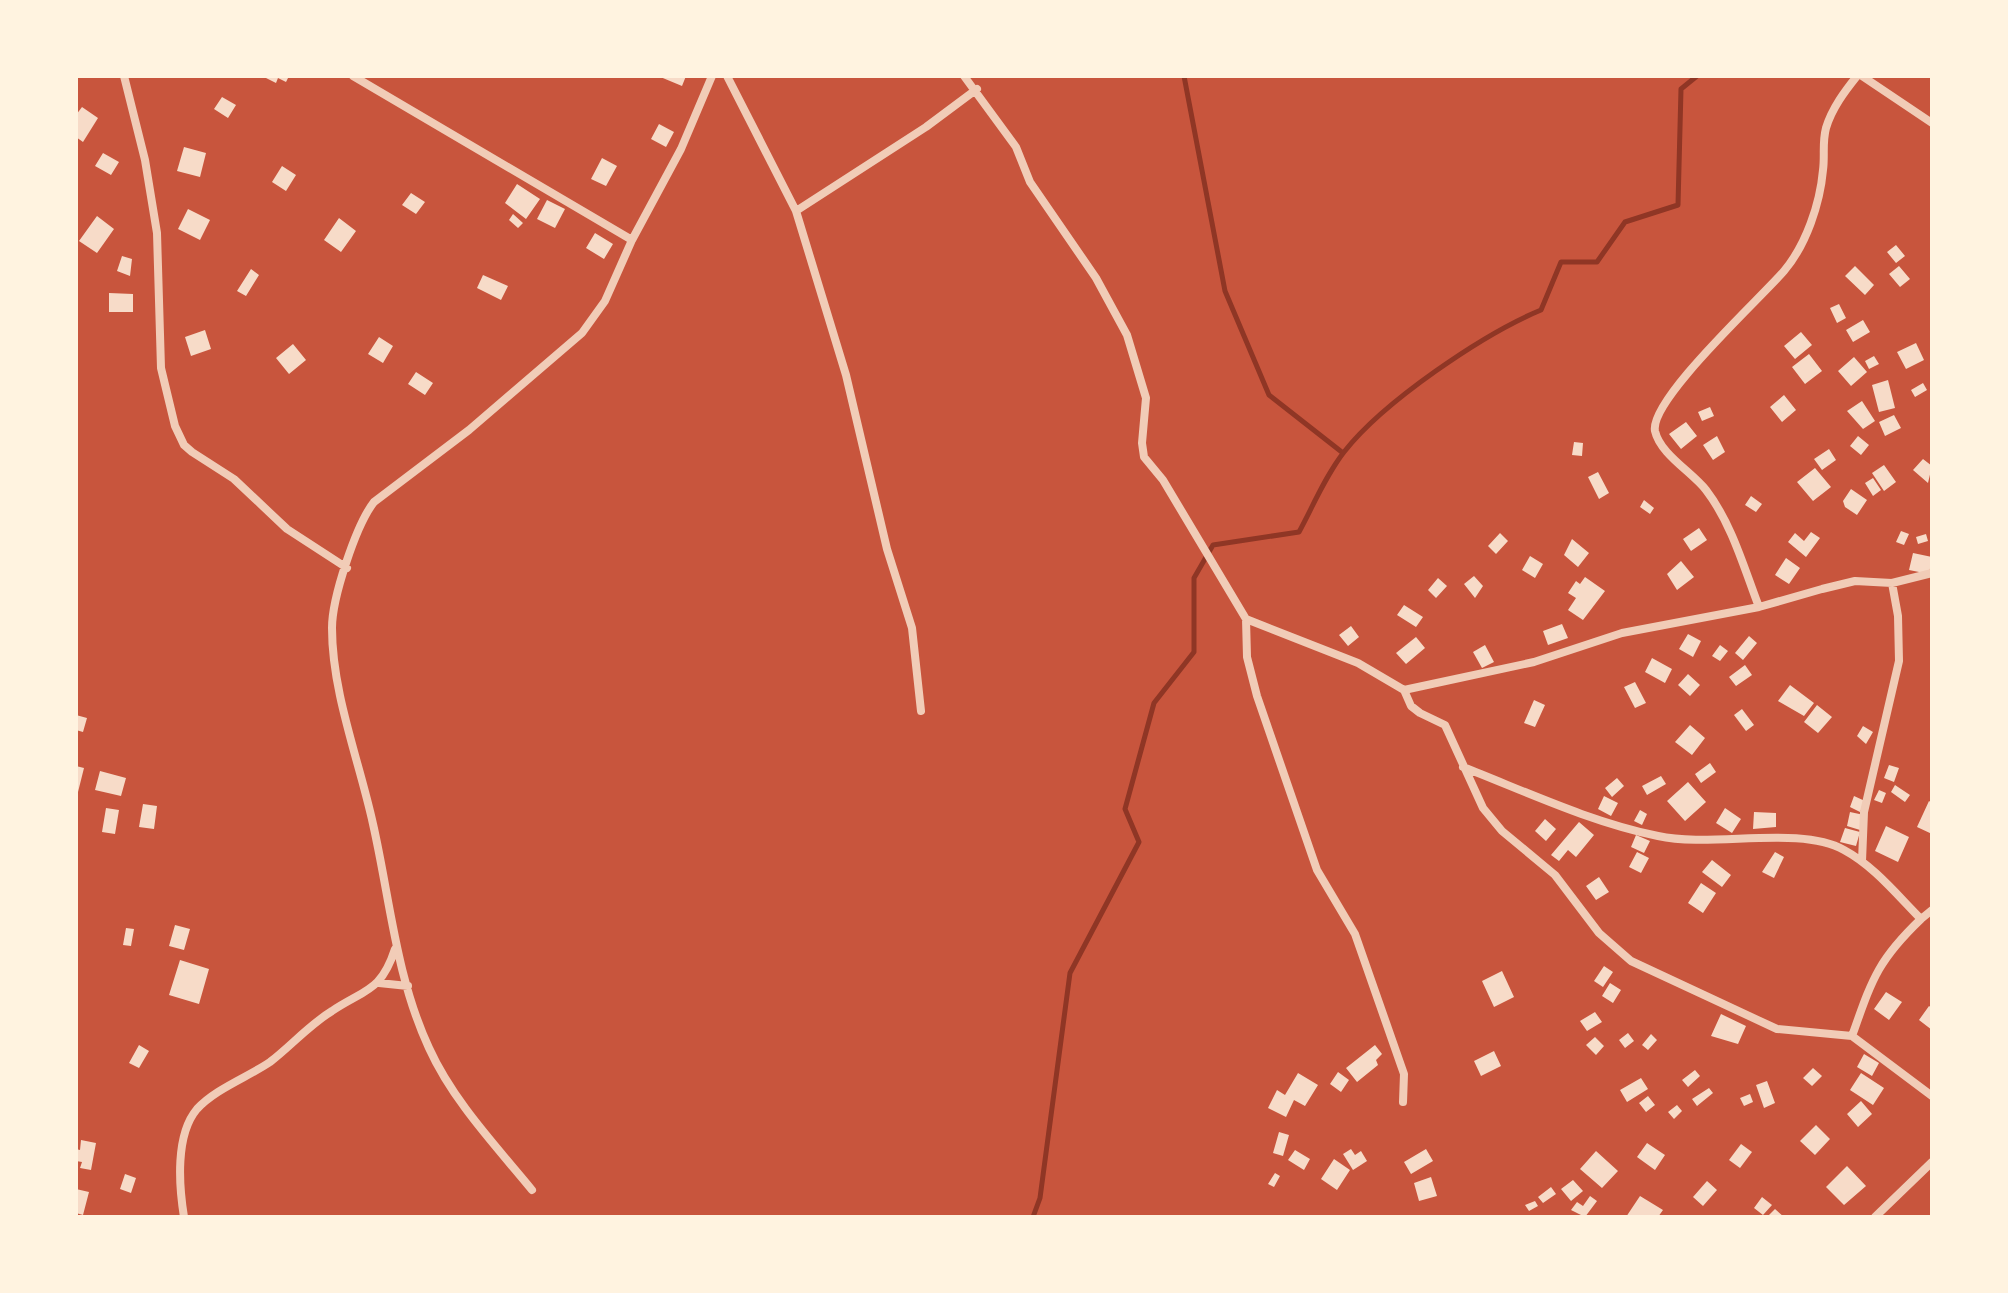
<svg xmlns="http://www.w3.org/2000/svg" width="2008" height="1293" viewBox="0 0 2008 1293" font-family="'Alegreya Sans',sans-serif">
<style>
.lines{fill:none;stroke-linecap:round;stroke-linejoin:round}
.stream{stroke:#8f3625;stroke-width:5}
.building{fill:#f7dbc8}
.minor{stroke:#f1ccb7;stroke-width:8}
</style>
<rect width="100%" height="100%" fill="#c8553d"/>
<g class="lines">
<!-- stream -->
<path class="stream" d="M1184 76 1225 291 1269 395 1343 453
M1033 1217 1040 1198 1070 973 1139 842 1125 809 1154 703 1194 652V578L1213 545 1299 532C1313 506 1326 475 1344 452 1383 402 1483 334 1541 310L1561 262H1597L1625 222 1678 205 1681 89 1697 76"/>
</g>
<!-- building -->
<path class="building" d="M262 76H289L286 82 278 78 276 83Z
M658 76H686L682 86Z
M222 97 236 105 228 118 214 109Z
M82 107 98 118 83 142 76 137V115Z
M659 124 674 132 666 147 651 139Z
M184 147 206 153 200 177 177 171Z
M103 153 119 162 111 175 95 166Z
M602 158 617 166 606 186 591 179Z
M282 166 296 175 286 191 272 182Z
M517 184 540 199 526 219 505 203Z
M411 193 425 202 416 214 402 205Z
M547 200 565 209 555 228 537 219Z
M188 209 210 220 200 240 178 229Z
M513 214 523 223 518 228 509 220Z
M97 216 114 229 97 253 79 241Z
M339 218 356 231 341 252 324 240Z
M595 233 613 244 604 259 586 248Z
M1896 245 1905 256 1896 263 1887 252Z
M122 256 132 259 130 276 117 271Z
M1855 266 1874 285 1865 295 1845 276Z
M1899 266 1910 279 1900 287 1889 274Z
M251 269 259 275 246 296 237 291Z
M483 275 508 286 501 300 477 288Z
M109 293 133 294V312H109Z
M1839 304 1846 318 1837 323 1830 308Z
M1863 320 1870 332 1853 342 1846 330Z
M205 330 211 349 191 356 185 337Z
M1801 332 1812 345 1795 359 1784 346Z
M379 337 393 346 383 363 368 354Z
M1916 343 1924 360 1906 369 1897 352Z
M293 344 306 360 289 374 276 358Z
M1809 354 1822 371 1805 384 1792 367Z
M1874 356 1879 364 1869 369 1865 361Z
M1854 357 1867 372 1851 386 1838 371Z
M416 372 433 383 425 395 408 384Z
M1888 380 1895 408 1879 412 1872 385Z
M1923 383 1927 390 1915 397 1911 390Z
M1784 395 1796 410 1782 422 1770 407Z
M1862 401 1875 421 1863 429 1847 411Z
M1710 407 1714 416 1702 421 1698 412Z
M1894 415 1901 428 1885 436 1879 422Z
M1686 422 1697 436 1681 449 1669 434Z
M1717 436 1725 452 1713 460 1703 445Z
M1858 436 1869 445 1861 455 1850 446Z
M1574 442 1583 443 1582 456 1572 455Z
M1829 449 1836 460 1822 470 1814 459Z
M1923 459 1932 466 1928 483 1913 470Z
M1884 465 1896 482 1884 491 1872 473Z
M1815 468 1831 487 1813 501 1797 482Z
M1598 472 1609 493 1599 499 1588 477Z
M1873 478 1881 490 1873 496 1865 483Z
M1851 489 1867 500 1857 515 1845 507 1843 501Z
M1751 496 1762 504 1756 512 1745 505Z
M1644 500 1654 508 1650 514 1640 507Z
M1699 528 1707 540 1691 551 1683 539Z
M1901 531 1909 534 1904 545 1896 542Z
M1811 532 1820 538 1806 557 1788 542 1795 533 1804 541Z
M1500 533 1508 541 1496 554 1488 546Z
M1926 534 1928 541 1918 544 1916 537Z
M1572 539 1589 553 1578 567 1564 555Z
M1913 553 1932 557 1929 574 1909 570Z
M1530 556 1543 564 1535 578 1522 570Z
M1786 558 1800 568 1789 584 1775 575Z
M1681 561 1694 577 1677 590 1667 574Z
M1474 576 1483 586 1475 598 1464 584Z
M1585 577 1605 591 1583 620 1568 610 1576 598 1568 593 1576 581 1580 584Z
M1438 578 1447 586 1436 598 1428 590Z
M1404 605 1423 617 1416 627 1397 615Z
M1562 624 1568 638 1548 645 1543 631Z
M1351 626 1359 637 1348 646 1339 635Z
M1688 634 1701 641 1693 657 1679 649Z
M1749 636 1757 643 1743 660 1735 653Z
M1416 637 1425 648 1406 664 1396 653Z
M1485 645 1494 662 1482 668 1473 652Z
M1720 645 1728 651 1720 661 1712 656Z
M1652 658 1672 669 1665 683 1645 672Z
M1745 665 1752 675 1736 686 1729 677Z
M1688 674 1700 685 1690 696 1678 685Z
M1635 682 1646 703 1635 708 1624 687Z
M1790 685 1814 703 1804 716 1778 701Z
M1534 700 1545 705 1535 727 1524 723Z
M1817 705 1832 717 1818 733 1804 722Z
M1742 709 1754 725 1746 731 1734 715Z
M76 715 87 718 83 732 76 730Z
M1690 725 1705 738 1692 755 1675 742Z
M1863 726 1873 732 1866 744 1857 736Z
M1710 763 1716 772 1701 783 1695 774Z
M1889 765 1899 768 1894 782 1884 778Z
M76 766 84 768 77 796H76Z
M100 771 126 778 121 796 95 790Z
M1661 776 1666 784 1647 795 1642 786Z
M1617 778 1624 786 1612 797 1605 788Z
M1688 782 1706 802 1685 821 1667 801Z
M1895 785 1910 795 1905 802 1891 792Z
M1879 790 1886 793 1882 803 1874 800Z
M1604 796 1618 803 1611 816 1598 809Z
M1854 796 1865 801 1860 812 1850 807Z
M1929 801 1932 803V834L1917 827Z
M143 804 157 806 154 829 139 827Z
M106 808 119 810 115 834 102 832Z
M1725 808 1741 819 1732 833 1716 823Z
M1640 810 1647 814 1642 825 1634 821Z
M1754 812 1776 813V827L1753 829Z
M1850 812 1864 815 1860 830 1847 826Z
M1545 819 1556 829 1546 841 1535 831Z
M1579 822 1594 835 1576 857 1568 850 1559 861 1551 855Z
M1886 826 1909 837 1898 862 1875 851Z
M1845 828 1860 832 1856 846 1840 842Z
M1636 835 1650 841 1644 853 1631 847Z
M1637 852 1649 858 1641 873 1629 867Z
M1775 852 1784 857 1774 878 1762 872Z
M1712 860 1731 875 1722 887 1702 872Z
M1599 877 1609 892 1596 900 1586 886Z
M1701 883 1716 893 1703 913 1688 903Z
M175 925 190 929 184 950 169 946Z
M126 928 134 929 131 946 123 945Z
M180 960 209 969 199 1004 169 995Z
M1604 966 1613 972 1603 987 1594 981Z
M1502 971 1514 997 1494 1007 1482 981Z
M1610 983 1621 990 1613 1003 1602 996Z
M1886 992 1902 1002 1889 1020 1874 1009Z
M1929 1006 1932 1008V1030L1919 1020Z
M1595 1012 1602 1022 1587 1031 1580 1021Z
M1721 1014 1746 1026 1738 1044 1711 1036Z
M1628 1033 1634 1041 1625 1048 1619 1040Z
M1651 1034 1657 1040 1648 1050 1642 1045Z
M1595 1037 1604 1046 1596 1055 1586 1045Z
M139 1045 149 1051 139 1068 129 1063Z
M1375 1045 1382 1054 1376 1060 1378 1065 1357 1082 1346 1068Z
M1494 1051 1501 1066 1481 1076 1474 1061Z
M1864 1054 1879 1063 1872 1076 1857 1067Z
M1813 1068 1822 1076 1812 1086 1803 1078Z
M1695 1070 1700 1076 1688 1087 1682 1080Z
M1338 1072 1349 1080 1341 1092 1330 1084Z
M1298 1073 1318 1085 1305 1106 1294 1100 1286 1117 1268 1108 1277 1090 1285 1095Z
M1861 1073 1884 1088 1873 1105 1850 1090Z
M1641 1078 1648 1089 1627 1102 1620 1090Z
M1767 1081 1775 1103 1764 1108 1756 1085Z
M1709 1088 1713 1093 1697 1106 1692 1099Z
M1750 1094 1753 1102 1744 1106 1740 1098Z
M1648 1096 1655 1105 1646 1112 1639 1103Z
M1861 1101 1872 1114 1858 1127 1847 1114Z
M1677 1105 1682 1111 1674 1119 1668 1112Z
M1816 1125 1830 1139 1815 1155 1800 1141Z
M1279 1132 1289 1135 1283 1156 1273 1153Z
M81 1140 96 1143 91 1170 80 1168 82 1162 76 1161V1149L80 1150Z
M1647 1143 1665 1155 1655 1170 1637 1157Z
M1741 1144 1752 1152 1740 1168 1729 1160Z
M1351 1149 1355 1155 1361 1151 1367 1161 1353 1170 1343 1154Z
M1426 1149 1433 1161 1411 1174 1404 1162Z
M1295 1150 1310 1159 1304 1170 1288 1160Z
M1596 1151 1618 1171 1602 1188 1580 1169Z
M1334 1159 1350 1170 1337 1190 1321 1179Z
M1847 1166 1866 1186 1844 1205 1826 1187Z
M1275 1173 1280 1176 1274 1187 1268 1184Z
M125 1174 136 1178 131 1193 120 1189Z
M1431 1177 1437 1196 1419 1201 1414 1183Z
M1573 1180 1583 1191 1571 1201 1561 1189Z
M1707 1181 1717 1190 1703 1206 1693 1197Z
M1551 1187 1556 1194 1543 1203 1538 1197Z
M76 1189 89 1192 83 1215 76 1213Z
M1590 1196 1597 1201 1585 1217 1571 1210 1577 1202 1583 1206Z
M1640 1196 1663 1210 1658 1217H1626Z
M1762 1197 1772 1205 1763 1215 1754 1208Z
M1535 1201 1538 1206 1529 1211 1525 1205Z
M1775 1209 1784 1217H1767Z"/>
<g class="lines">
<!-- minor -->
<path class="minor" d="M124 76 145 160 157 233 161 368 175 426 184 445 192 452 234 479 287 529 347 568
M353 76 632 240
M727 76 796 211 846 375 887 549 912 628 921 711
M964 76 1016 147 1030 182 1096 278 1127 335 1146 398 1142 443 1144 457 1163 480 1246 619 1247 657 1257 696 1317 870 1355 934 1404 1074 1403 1102
M1862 76 1932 123
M796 211 926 127 977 89
M1759 607C1744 568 1732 524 1706 490 1692 472 1660 454 1655 431 1649 400 1761 298 1784 271 1806 245 1820 204 1823 170 1825 156 1822 143 1826 128 1832 108 1845 91 1857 76
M1246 619 1358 663 1404 690 1411 706 1420 713 1445 725 1483 808 1502 831 1555 875 1599 933 1631 961 1777 1029 1852 1036 1932 1096
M1404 690 1534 662 1622 633 1759 607 1822 589 1855 581 1892 583 1932 573
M1463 767C1527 792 1590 822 1658 836 1712 848 1799 825 1844 850 1874 866 1897 895 1921 919L1932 910
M1862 861 1864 812 1899 661 1898 616 1892 583
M379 983 408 986
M1852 1036C1872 980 1877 961 1921 919
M532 1190C496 1146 453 1101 429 1048 396 977 390 899 373 824 359 760 332 693 332 628 332 598 356 525 374 502L469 430 582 333 605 301 632 240 681 149 712 76
M184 1217C179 1186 175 1135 197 1109 215 1089 248 1077 270 1062 291 1046 309 1025 332 1011 365 989 381 992 395 949
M1875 1217 1932 1162"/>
</g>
<!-- border -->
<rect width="2008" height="1293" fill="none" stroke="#fff3e0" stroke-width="156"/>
</svg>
